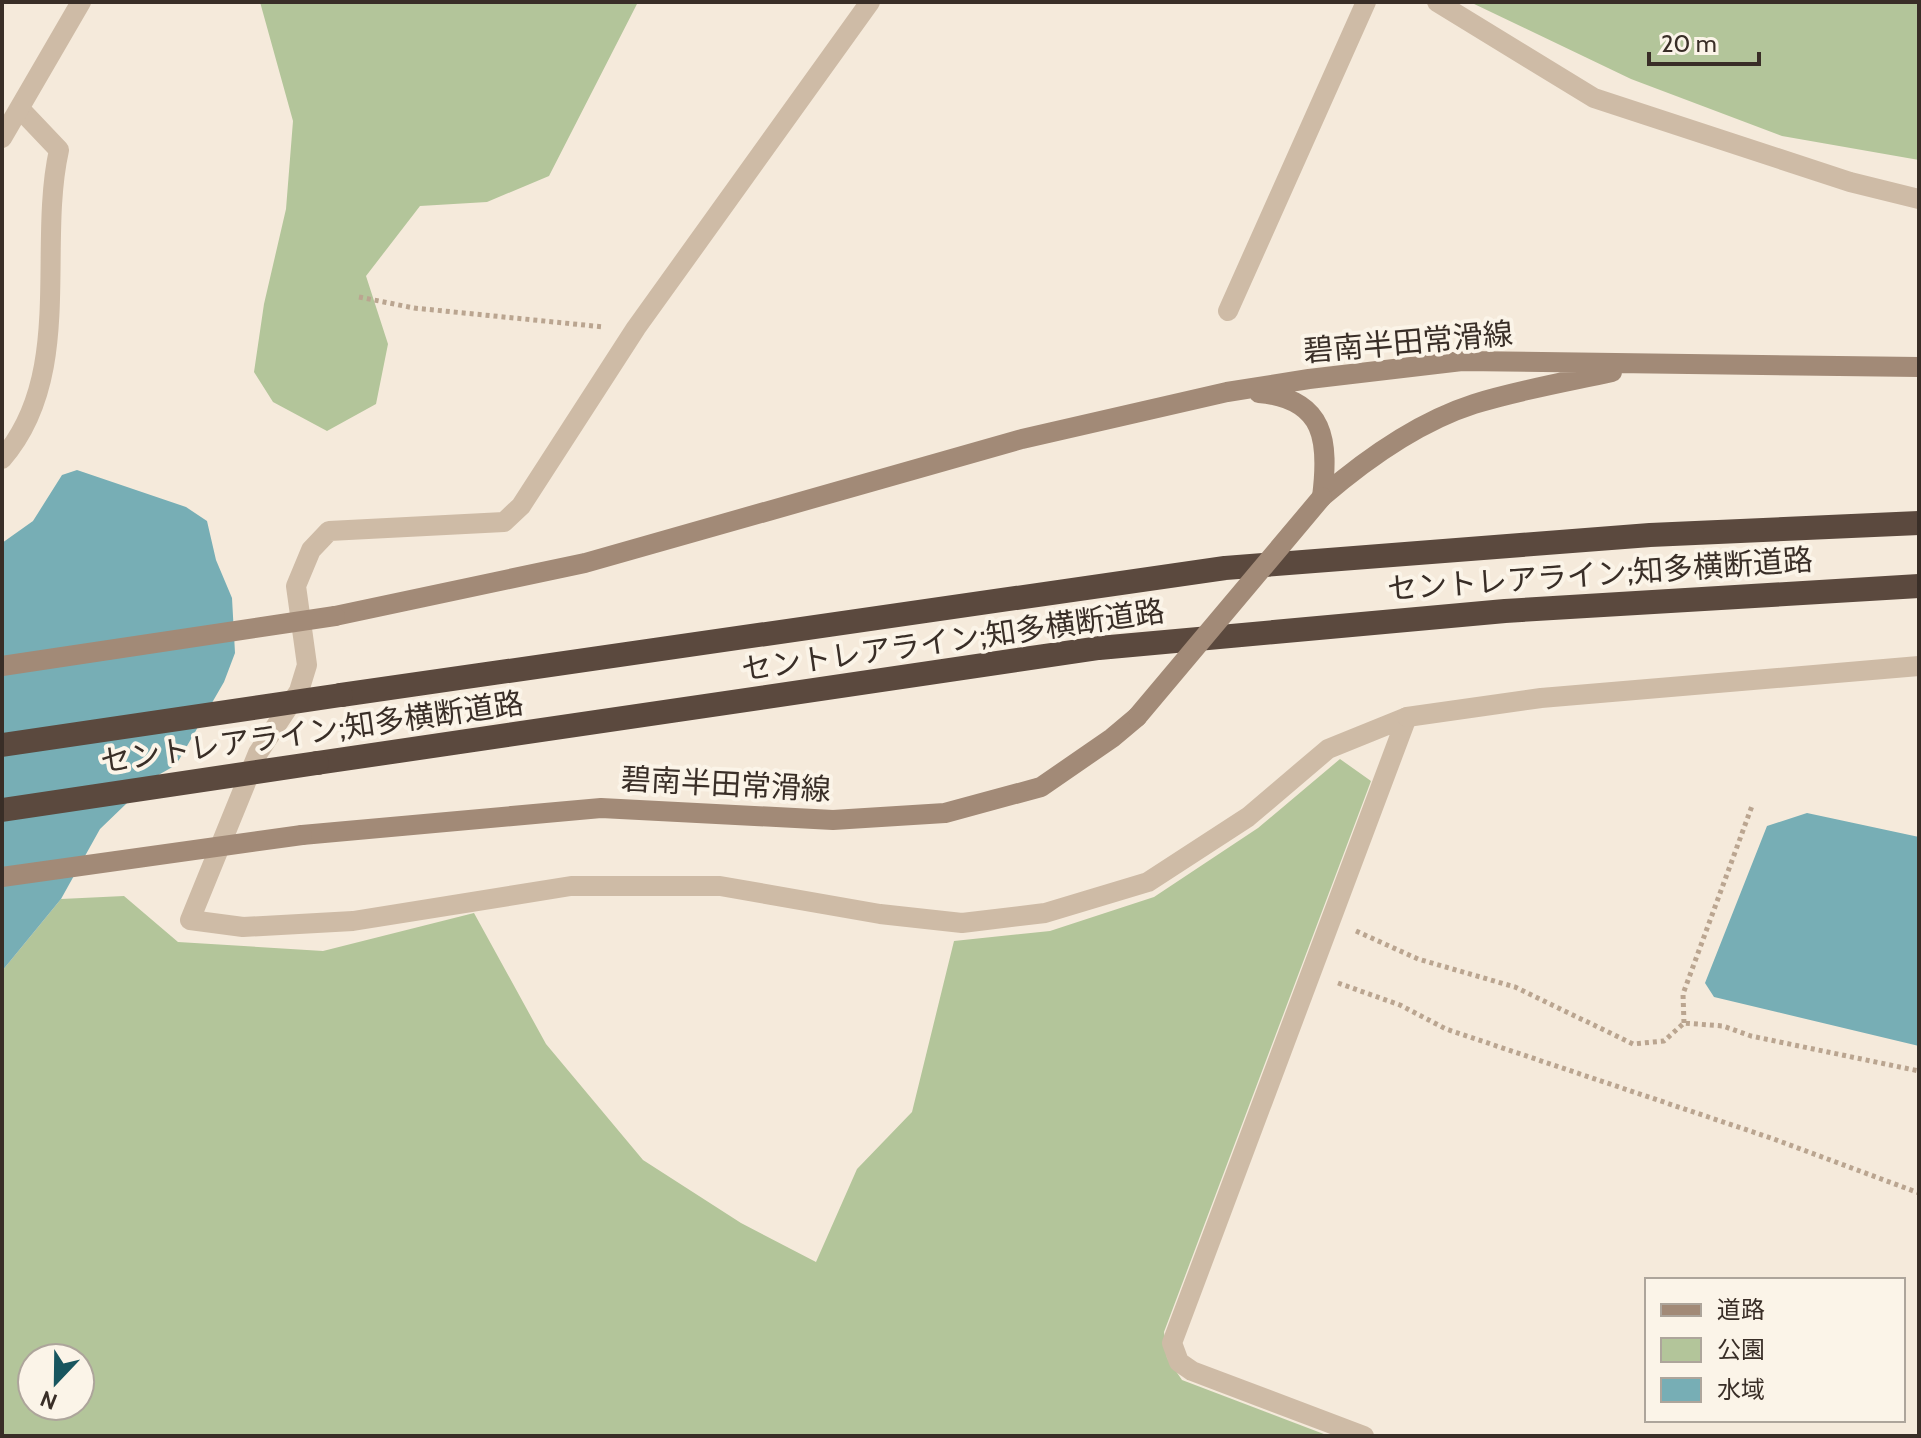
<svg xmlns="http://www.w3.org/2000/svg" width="1921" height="1438" viewBox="0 0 1921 1438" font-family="Cabin,'Noto Sans JP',sans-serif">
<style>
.green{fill:#b3c59a;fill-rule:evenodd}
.water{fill:#77aeb5}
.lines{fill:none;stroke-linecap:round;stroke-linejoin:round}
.path{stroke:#baa590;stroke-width:5;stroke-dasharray:4 4;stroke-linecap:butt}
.minor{stroke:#cebba6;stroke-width:20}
.tertiary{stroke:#cebba6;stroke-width:20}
.secondary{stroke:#a28a77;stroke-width:20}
.motorway{stroke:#5b493e;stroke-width:24}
.secondary-bridge{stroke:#a28a77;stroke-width:20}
.motorway-bridge{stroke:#5b493e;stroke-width:24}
.labels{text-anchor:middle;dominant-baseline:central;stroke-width:8;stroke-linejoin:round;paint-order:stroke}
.street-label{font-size:30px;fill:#392e27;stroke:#fbf4e8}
</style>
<rect width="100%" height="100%" fill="#f5eadb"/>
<!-- green -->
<path class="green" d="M260 2H638L549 176 487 202 420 206 366 276 388 344 376 404 327 431 273 402 254 372 264 304 286 209 293 121Z
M1470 2H1919V160L1782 136 1631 79Z
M1340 759 1371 781 1164 1332 1167 1358 1182 1380 1329 1436H2V971L61 899 124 896 178 942 323 951 474 913 546 1044 643 1160 741 1223 816 1262 857 1169 912 1112 954 941 1050 931 1154 897 1258 828ZM32 1358H80V1406H32Z"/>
<!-- water -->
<path class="water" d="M77 470 186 507 207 521 216 560 232 598 235 653 224 682 176 765 153 778 100 829 61 899 2 971V543L33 521 62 475Z
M1807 813 1919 837V1046L1714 997 1705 983 1767 826Z"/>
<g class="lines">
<!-- path -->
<path class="path" d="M359 297 414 308 604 327
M1356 931 1418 959 1515 987 1633 1044 1664 1041 1684 1023 1723 1026 1751 1036 1919 1071
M1338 983 1400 1005 1446 1029 1771 1138 1919 1193
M1684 1023 1683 994 1752 806"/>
<!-- minor -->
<path class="minor" d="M870 2 636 328 521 506 504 522 329 531 311 550 296 586 307 665 299 691 258 753 190 920 243 927 353 921 571 886H720L880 914 962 923 1045 913 1148 882 1248 817 1328 749 1407 717
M1437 2 1594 98 1850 182 1919 199
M1228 311 1366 2
M2 459C75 375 37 249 59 150L21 110
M1364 1436 1192 1371 1179 1362 1172 1343 1407 717"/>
<!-- tertiary -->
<path class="tertiary" d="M2 138 81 2
M1407 717 1541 698 1919 666"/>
<!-- secondary -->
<path class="secondary" d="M1259 393C1326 399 1329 442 1322 497
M1322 497C1366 459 1418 422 1474 404 1519 390 1566 382 1612 372
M335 616 585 563 1022 439 1227 392 1309 379 1462 361 1919 367
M302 835 601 808 833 820 945 813 1041 787 1112 738 1137 717"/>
<!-- motorway -->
<path class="motorway" d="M341 695 1225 568 1650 535 1919 523
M317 763 1099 648 1505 611 1919 586"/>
<!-- secondary-bridge -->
<path class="secondary-bridge" d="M2 666 335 616
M1137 717 1322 497
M2 877 302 835"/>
<!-- motorway-bridge -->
<path class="motorway-bridge" d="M2 745 341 695
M2 810 317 763"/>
</g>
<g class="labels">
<!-- street labels -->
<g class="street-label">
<text transform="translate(1408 342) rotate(-5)">碧南半田常滑線</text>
<text transform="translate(1600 574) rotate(-4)">セントレアライン;知多横断道路</text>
<text transform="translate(953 640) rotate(-8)">セントレアライン;知多横断道路</text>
<text transform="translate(312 732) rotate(-8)">セントレアライン;知多横断道路</text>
<text transform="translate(726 784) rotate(3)">碧南半田常滑線</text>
</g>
</g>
<!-- border -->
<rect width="1921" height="1438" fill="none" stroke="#392e27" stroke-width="8"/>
<!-- legend -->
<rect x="1645" y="1278" width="260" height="144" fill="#fbf4e8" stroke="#ada59b" stroke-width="2"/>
<rect x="1661" y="1304" width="40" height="12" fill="#a28a77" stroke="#ada59b" stroke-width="2"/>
<text x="1717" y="1318" font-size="24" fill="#392e27">道路</text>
<rect x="1661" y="1338" width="40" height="24" fill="#b3c59a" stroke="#ada59b" stroke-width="2"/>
<text x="1717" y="1358" font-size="24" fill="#392e27">公園</text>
<rect x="1661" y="1378" width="40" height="24" fill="#77aeb5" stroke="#ada59b" stroke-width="2"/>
<text x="1717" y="1398" font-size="24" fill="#392e27">水域</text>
<!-- north arrow -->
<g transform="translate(56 1382) rotate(202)"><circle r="38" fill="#fbf4e8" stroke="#ada59b" stroke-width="2"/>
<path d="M0-6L14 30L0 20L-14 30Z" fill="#18565f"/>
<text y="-12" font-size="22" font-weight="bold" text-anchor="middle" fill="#392e27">N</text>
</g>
<!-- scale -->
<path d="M1649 52v12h110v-12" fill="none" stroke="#392e27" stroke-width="4"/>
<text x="1661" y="52" font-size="24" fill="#392e27" stroke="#fbf4e8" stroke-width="6" paint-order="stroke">20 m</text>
</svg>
